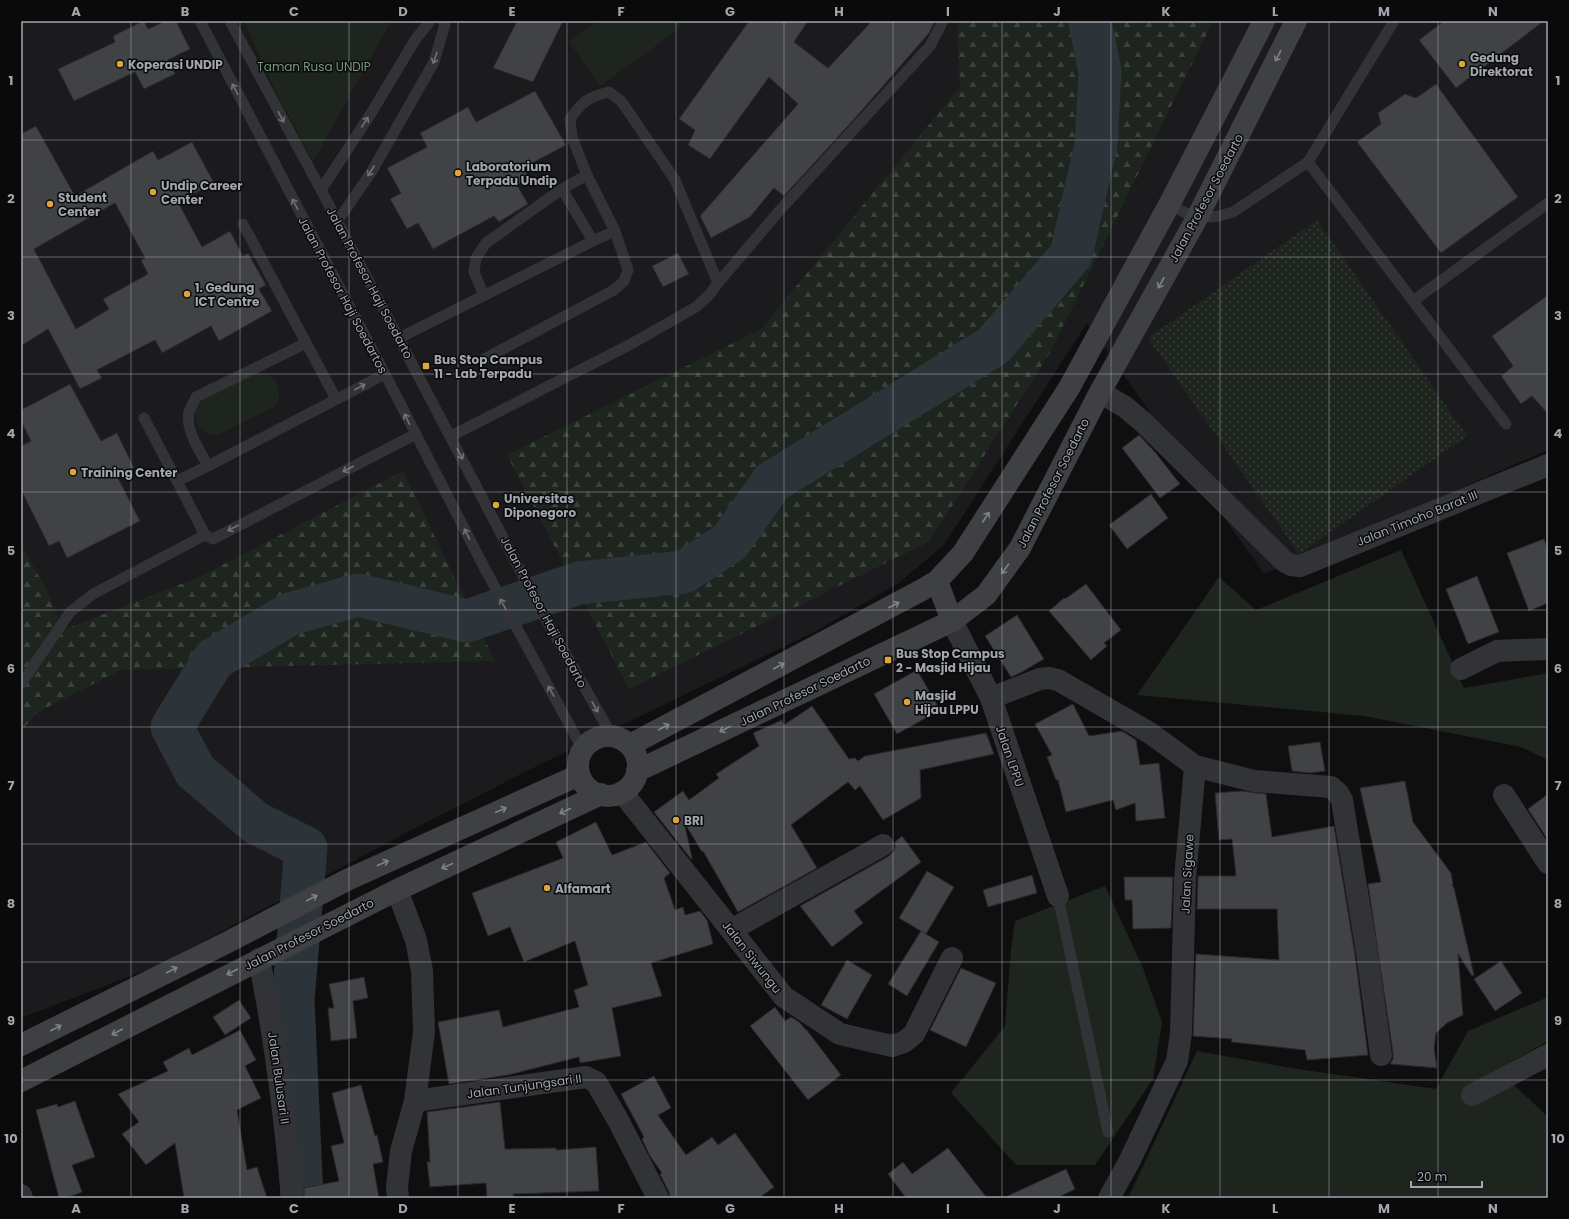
<svg xmlns="http://www.w3.org/2000/svg" width="1569" height="1219" viewBox="0 0 1569 1219" font-family="Poppins,sans-serif">
<style>
.built{fill:#1b1b1d}
.green{fill:#1e241e}
.forest{fill:url(#forest-firs)}
.park{fill:url(#park-dots)}
.lines{fill:none;stroke-linecap:round;stroke-linejoin:round}
.river{stroke:#2c3339;stroke-width:43}
.building{fill:#404245;stroke:#29292c;fill-rule:evenodd}
.lane{stroke:#323336;stroke-width:11}
.street{stroke:#323336;stroke-width:22}
.secondary{stroke:#3f4044;stroke-width:22}
.oneway{stroke:#7f828a}
.oneway2{stroke:#6f7279}
.grid{fill:none;stroke:#a1a6af;stroke-width:1;stroke-opacity:0.55}
.poi-dot{fill:#dda53a;stroke:#0a0a0b;stroke-width:1.5}
.labels{text-anchor:middle;dominant-baseline:central;stroke-width:3;stroke-linejoin:round;paint-order:stroke}
.poi-label{font-size:12px;font-weight:bold;fill:#a1a6af;stroke:#0a0a0b;text-anchor:start}
.park-label{font-size:12px;fill:#7a997c;stroke:#0a0a0b}
.street-label{font-size:12px;fill:#a1a6af;stroke:#0a0a0b}
.neatline{fill:none;stroke:#a1a6af;stroke-width:1.5}
.grid-label{font-size:13px;text-anchor:middle;font-weight:bold;fill:#a1a6af}
</style>
<defs>
<pattern id="forest-firs" width="22" height="20" patternUnits="userSpaceOnUse"><rect width="22" height="20" fill="#1e241e"/><path d="M5 1l3.5 6h-7zM16 11l3.5 6h-7z" fill="#3c413c"/></pattern>
<pattern id="park-dots" width="8" height="8" patternUnits="userSpaceOnUse"><rect width="8" height="8" fill="#1e241e"/><path d="M2 2h.1M6 6h.1" fill="none" stroke="#3c413c" stroke-width="1.8" stroke-linecap="round"/></pattern>
</defs>
<rect width="100%" height="100%" fill="#0f0f10"/>
<!-- built -->
<path class="built" d="M21 21H1548V450L1264 574 1087 323 944 545 899 583 814 632 539 765 417 827 157 966 21 1018Z"/>
<!-- green -->
<path class="green" d="M244 21H386L390 23 313 162 276 92Z
M598 21H677L682 27 600 86 569 42Z
M254 373C268 374 278 376 279 392 279 399 278 402 274 407L216 436 209 434 200 429 196 422 195 413 201 400Z
M1401 550 1464 688 1548 673V760L1521 747 1364 716 1137 695 1219 577 1256 610Z
M1105 886 1143 968 1162 1022 1153 1079 1095 1165H1016L951 1093 1005 1026 1011 950 1015 921Z
M1548 997V1041L1506 1065 1509 1080 1548 1117V1198H1128L1197 1051 1291 1068 1436 1089 1468 1031Z"/>
<!-- forest -->
<path class="forest" d="M957 21H1213L1051 351 929 542 629 689 507 455 761 329 960 87Z
M403 471 495 661 121 670 38 712 21 731V544L47 591 63 630 199 577Z"/>
<!-- park -->
<path class="park" d="M1317 220 1467 436 1299 554 1148 338Z"/>
<g class="lines">
<!-- river -->
<path class="river" d="M302 1198 293 1000 306 848 256 823 195 771 172 727 214 659 290 614 358 595 467 621 579 583 684 572 730 542 772 482 993 346 1071 255 1096 145 1100 72 1090 21"/>
</g>
<!-- building -->
<path class="building" d="M143 21H144L148 29 166 21H176L190 49 168 60 175 74 144 89 135 72 74 101 58 69 115 42 113 36Z
M517 21H563L533 82 493 68Z
M749 21H808L794 42 828 68 872 21H935L929 33 857 116 784 196 774 188 750 217 711 238 700 216 798 104 769 77 710 159 688 145 695 130 679 119Z
M1444 21H1544L1456 88 1419 40Z
M1436 84 1518 197 1441 253 1357 142 1381 124 1378 113 1405 94 1416 98Z
M535 91 566 145 523 168 529 178 517 185 528 204 499 222 494 216 433 249 418 223 407 229 390 199 401 193 387 168 427 147 420 133 468 107 476 122Z
M36 126 75 196 153 151 158 160 192 142 214 183 178 202 202 247 230 231 243 256 248 253 266 285 259 289 272 311 219 341 211 326 162 353 155 340 97 370 102 378 80 389 48 329 21 346V134ZM115 203 145 258 141 260 148 274 103 299 109 309 76 329 34 249Z
M678 253 689 274 663 287 652 266Z
M1548 295V414L1532 396 1521 404 1501 376 1513 366 1492 336Z
M70 384 101 441 117 433 134 468 117 476 140 521 67 558 59 541 49 546 21 490V446L31 441 21 421V410Z
M1139 435 1155 452 1180 484 1160 498 1122 448Z
M1151 494 1168 518 1127 549 1109 525Z
M1544 539 1548 550V603L1529 611 1507 553Z
M1477 576 1499 632 1468 644 1446 589Z
M1086 584 1121 630 1104 643 1107 646 1091 660 1049 611 1064 598 1065 599Z
M1017 615 1044 659 1020 673 1011 677 985 636Z
M917 670 940 710 897 734 874 694Z
M1073 704 1089 736 1122 731 1136 740 1140 765 1159 763 1165 818 1136 821 1135 803 1116 810 1113 800 1066 812 1058 780H1056L1047 757 1052 755 1035 724Z
M812 706 849 759 855 758 858 761 865 756 986 733 994 754 920 770 921 798 883 820 860 786 855 790 848 782 791 825 817 868 738 912 703 851 702 852 684 822 692 858 691 859 654 812 683 791 689 800 719 778 716 774 759 746 753 733 782 720 784 725Z
M1320 742 1325 771 1310 773 1292 771 1288 746Z
M1405 781 1413 822 1451 873 1453 884 1452 885 1454 888 1474 975 1472 976 1458 954 1463 1015 1447 1023 1436 1033 1434 1048 1437 1068 1390 1064 1393 1059V1053L1368 884 1381 882 1360 788Z
M1241 791 1266 794 1272 837 1334 826 1355 955 1368 1055 1307 1060 1305 1050 1231 1042 1232 1039 1193 1036 1196 954 1279 960 1277 909H1197L1198 876H1236L1232 839 1219 840 1215 793Z
M1548 794V840L1528 809Z
M596 822 612 855 646 842 670 873 664 878 675 910 683 907 685 915 700 911 707 920 713 944 651 963 662 996 612 1008 621 1056 580 1063 579 1057 508 1075 449 1084 438 1022 499 1010 503 1027 579 1007 574 990 588 985 575 941 524 962 510 927 488 936 472 893 563 858 556 842Z
M902 836 921 862 854 911 863 923 832 947 800 906 889 856 894 851 895 846V842Z
M927 871 954 887 926 934 899 918Z
M1032 875 1037 893 988 907 983 890Z
M1124 877H1173L1171 928 1133 929 1132 900H1125Z
M921 931 939 942 907 996 888 984Z
M847 960 872 975 847 1019 821 1005Z
M1501 961 1522 993 1495 1011 1474 979Z
M961 968 996 983 966 1047 930 1030Z
M364 977 368 998 353 1001 357 1038 331 1041 328 1008H334L329 984Z
M239 1000 251 1018 225 1035 213 1017Z
M775 1007 785 1021 791 1017 799 1022 806 1030V1029L841 1075 808 1100 750 1026Z
M240 1030 256 1060 245 1066 261 1098 237 1110 247 1170 257 1167 267 1198H184L175 1143 146 1165 122 1134 139 1122 118 1094 168 1071 163 1062 189 1048 192 1055Z
M654 1076 671 1108 658 1115 686 1155 712 1137 718 1145 735 1133 774 1187 759 1198H670L669 1192 660 1174 662 1173 650 1156 642 1139 644 1137 621 1094Z
M361 1085 375 1136 377 1135 383 1162 373 1164 379 1198H304V1188L339 1181 331 1146 344 1143 332 1093Z
M75 1101 95 1157 72 1165 82 1192 66 1198H59L36 1110 57 1104 58 1107Z
M500 1102 505 1149 556 1148V1150L596 1147 599 1191 513 1194 514 1198H487L486 1183 430 1187 427 1162H430L427 1112Z
M948 1148 987 1198H906L888 1174 903 1162 912 1174Z
M1066 1169 1075 1189 1057 1198H1003Z"/>
<g class="lines">
<!-- lane -->
<path class="lane" d="M200 21 385 374 485 569 583 750
M230 21 321 190 542 612 612 736
M1308 162 1506 424
M562 189 593 241
M321 190 370 115 415 40 430 21
M1169 205 1197 218 1219 216 1233 212 1308 162 1394 21
M337 222 372 171 434 62 445 24 443 21
M243 224 336 399
M718 283 780 210 930 46 943 21
M484 296 474 272 476 258 486 243 562 189 587 175
M1413 301 1548 203
M399 338 593 241 615 231
M306 343 196 397C194 402 191 407 189 412 185 430 200 451 208 466L385 374
M144 418 177 481 208 466
M451 436 631 344 696 307 709 295 718 283 675 180 626 108 621 101 609 92C588 97 582 102 570 119L572 137 587 175 615 231 628 270 624 281 614 290 484 359
M205 535 213 539 416 434
M21 684 70 612 93 594 205 535 177 481
M1058 896 1108 1132"/>
<!-- street -->
<path class="street" d="M1100 392 1125 407 1143 422 1285 562 1291 565 1300 566 1548 465
M952 621 991 698 1058 896
M1461 669 1497 651 1548 649
M991 698 1040 679 1049 678 1058 680 1150 733 1195 766 1185 879 1181 1033 1177 1061 1129 1162 1109 1198
M1195 766 1254 781 1331 787 1338 793 1342 800 1367 953 1381 1055
M622 792 784 997 840 1034 892 1046 904 1042 914 1034 952 958
M1504 795 1548 863
M397 890 416 940 422 971 424 1032 415 1101 401 1151 397 1187 398 1198
M731 930 883 845
M259 959C275 1038 285 1118 292 1198
M1472 1095 1548 1055
M415 1101 586 1077 596 1082 618 1120 658 1198
M21 1195 22 1198"/>
<!-- secondary -->
<path class="secondary" d="M937 581 952 621
M578 766a30 30 0 1 1 60 0a30 30 0 1 1-60 0Z
M630 745 920 591 937 581 963 553 1069 388 1169 205 1264 21
M637 771 952 621 986 595 1020 548 1100 392 1197 218 1296 21
M21 1045 228 942 347 880 579 775
M21 1081 397 890 601 794"/>
</g>
<!-- one-way arrows -->
<defs><path id="oneway-shaft" d="M-6 0H5M1.5-3L5.5 0L1.5 3" fill="none" stroke-width="1.6" stroke-linecap="round" stroke-linejoin="round"/></defs>
<g class="oneway">
<use href="#oneway-shaft" transform="translate(1278 56) rotate(117)"/>
<use href="#oneway-shaft" transform="translate(1161 283) rotate(119)"/>
<use href="#oneway-shaft" transform="translate(986 517) rotate(-57)"/>
<use href="#oneway-shaft" transform="translate(1005 569) rotate(126)"/>
<use href="#oneway-shaft" transform="translate(894 605) rotate(-27)"/>
<use href="#oneway-shaft" transform="translate(779 666) rotate(-28)"/>
<use href="#oneway-shaft" transform="translate(664 727) rotate(-28)"/>
<use href="#oneway-shaft" transform="translate(725 729) rotate(154)"/>
<use href="#oneway-shaft" transform="translate(501 810) rotate(-24)"/>
<use href="#oneway-shaft" transform="translate(565 811) rotate(155)"/>
<use href="#oneway-shaft" transform="translate(383 863) rotate(-24)"/>
<use href="#oneway-shaft" transform="translate(447 866) rotate(155)"/>
<use href="#oneway-shaft" transform="translate(312 898) rotate(-27)"/>
<use href="#oneway-shaft" transform="translate(172 970) rotate(-27)"/>
<use href="#oneway-shaft" transform="translate(232 972) rotate(153)"/>
<use href="#oneway-shaft" transform="translate(56 1028) rotate(-27)"/>
<use href="#oneway-shaft" transform="translate(117 1032) rotate(153)"/>
</g>
<g class="oneway2">
<use href="#oneway-shaft" transform="translate(435 58) rotate(109)"/>
<use href="#oneway-shaft" transform="translate(235 89) rotate(-118)"/>
<use href="#oneway-shaft" transform="translate(281 117) rotate(62)"/>
<use href="#oneway-shaft" transform="translate(365 122) rotate(-56)"/>
<use href="#oneway-shaft" transform="translate(371 171) rotate(122)"/>
<use href="#oneway-shaft" transform="translate(295 204) rotate(-118)"/>
<use href="#oneway-shaft" transform="translate(360 387) rotate(-28)"/>
<use href="#oneway-shaft" transform="translate(407 419) rotate(-117)"/>
<use href="#oneway-shaft" transform="translate(460 454) rotate(62)"/>
<use href="#oneway-shaft" transform="translate(348 469) rotate(153)"/>
<use href="#oneway-shaft" transform="translate(233 528) rotate(153)"/>
<use href="#oneway-shaft" transform="translate(467 534) rotate(-117)"/>
<use href="#oneway-shaft" transform="translate(503 604) rotate(-118)"/>
<use href="#oneway-shaft" transform="translate(551 691) rotate(-119)"/>
<use href="#oneway-shaft" transform="translate(595 707) rotate(61)"/>
</g>
<!-- grid -->
<path class="grid" d="M131 21V1198M240 21V1198M349 21V1198M458 21V1198M567 21V1198M676 21V1198M784 21V1198M893 21V1198M1002 21V1198M1111 21V1198M1220 21V1198M1329 21V1198M1438 21V1198M21 140H1548M21 257H1548M21 374H1548M21 492H1548M21 610H1548M21 727H1548M21 844H1548M21 962H1548M21 1080H1548"/>
<!-- markers -->
<g class="poi-dot">
<circle cx="120" cy="64" r="4"/>
<circle cx="1462" cy="64" r="4"/>
<circle cx="458" cy="173" r="4"/>
<circle cx="153" cy="192" r="4"/>
<circle cx="50" cy="204" r="4"/>
<circle cx="187" cy="294" r="4"/>
<rect x="422" y="362" width="8" height="8" rx="2"/>
<circle cx="73" cy="472" r="4"/>
<circle cx="496" cy="505" r="4"/>
<rect x="884" y="656" width="8" height="8" rx="2"/>
<circle cx="907" cy="702" r="4"/>
<circle cx="676" cy="820" r="4"/>
<circle cx="547" cy="888" r="4"/>
</g>
<g class="labels">
<!-- poi labels -->
<g class="poi-label">
<text x="1470" y="57">Gedung<tspan x="1470" dy="14">Direktorat</tspan></text>
<text x="128" y="64">Koperasi UNDIP</text>
<text x="466" y="166">Laboratorium<tspan x="466" dy="14">Terpadu Undip</tspan></text>
<text x="161" y="185">Undip Career<tspan x="161" dy="14">Center</tspan></text>
<text x="58" y="197">Student<tspan x="58" dy="14">Center</tspan></text>
<text x="195" y="287">1. Gedung<tspan x="195" dy="14">ICT Centre</tspan></text>
<text x="434" y="359">Bus Stop Campus<tspan x="434" dy="14">11 - Lab Terpadu</tspan></text>
<text x="81" y="472">Training Center</text>
<text x="504" y="498">Universitas<tspan x="504" dy="14">Diponegoro</tspan></text>
<text x="896" y="653">Bus Stop Campus<tspan x="896" dy="14">2 - Masjid Hijau</tspan></text>
<text x="915" y="695">Masjid<tspan x="915" dy="14">Hijau LPPU</tspan></text>
<text x="684" y="820">BRI</text>
<text x="555" y="888">Alfamart</text>
</g>
<!-- park labels -->
<g class="park-label">
<text x="314" y="66">Taman Rusa UNDIP</text>
</g>
<!-- street labels -->
<g class="street-label">
<text transform="translate(1206 198) rotate(-62)">Jalan Profesor Soedarto</text>
<text transform="translate(370 283) rotate(62)">Jalan Profesor Haji Soedarto</text>
<text transform="translate(343 295) rotate(62)">Jalan Profesor Haji Soedartos</text>
<text transform="translate(1053 483) rotate(-63)">Jalan Profesor Soedarto</text>
<text transform="translate(1417 518) rotate(-22)">Jalan Timoho Barat III</text>
<text transform="translate(544 612) rotate(62)">Jalan Profesor Haji Soedarto</text>
<text transform="translate(805 691) rotate(-26)">Jalan Profesor Soedarto</text>
<text transform="translate(1010 756) rotate(71)">Jalan LPPU</text>
<text transform="translate(1187 874) rotate(-87)">Jalan Sigawe</text>
<text transform="translate(309 934) rotate(-27)">Jalan Profesor Soedarto</text>
<text transform="translate(752 957) rotate(52)">Jalan Siwungu</text>
<text transform="translate(279 1078) rotate(82)">Jalan Bulusari II</text>
<text transform="translate(524 1086) rotate(-8)">Jalan Tunjungsari II</text>
</g>
</g>
<!-- border -->
<rect width="1569" height="1219" fill="none" stroke="#0a0a0b" stroke-width="44"/>
<!-- scale -->
<path d="M1411 1181v6h71v-6" fill="none" stroke="#a1a6af" stroke-width="2"/>
<text x="1417" y="1181" font-size="12" fill="#a1a6af" stroke="#0a0a0b" stroke-width="3" paint-order="stroke">20 m</text>
<rect x="22" y="22" width="1525" height="1175" class="neatline"/>
<g class="grid-label">
<text x="76" y="16">A</text>
<text x="185" y="16">B</text>
<text x="294" y="16">C</text>
<text x="403" y="16">D</text>
<text x="512" y="16">E</text>
<text x="621" y="16">F</text>
<text x="730" y="16">G</text>
<text x="839" y="16">H</text>
<text x="948" y="16">I</text>
<text x="1057" y="16">J</text>
<text x="1166" y="16">K</text>
<text x="1275" y="16">L</text>
<text x="1384" y="16">M</text>
<text x="1493" y="16">N</text>
<text x="11" y="85">1</text>
<text x="1558" y="85">1</text>
<text x="11" y="203">2</text>
<text x="1558" y="203">2</text>
<text x="11" y="320">3</text>
<text x="1558" y="320">3</text>
<text x="11" y="438">4</text>
<text x="1558" y="438">4</text>
<text x="11" y="555">5</text>
<text x="1558" y="555">5</text>
<text x="11" y="673">6</text>
<text x="1558" y="673">6</text>
<text x="11" y="790">7</text>
<text x="1558" y="790">7</text>
<text x="11" y="908">8</text>
<text x="1558" y="908">8</text>
<text x="11" y="1025">9</text>
<text x="1558" y="1025">9</text>
<text x="11" y="1143">10</text>
<text x="1558" y="1143">10</text>
<text x="76" y="1213">A</text>
<text x="185" y="1213">B</text>
<text x="294" y="1213">C</text>
<text x="403" y="1213">D</text>
<text x="512" y="1213">E</text>
<text x="621" y="1213">F</text>
<text x="730" y="1213">G</text>
<text x="839" y="1213">H</text>
<text x="948" y="1213">I</text>
<text x="1057" y="1213">J</text>
<text x="1166" y="1213">K</text>
<text x="1275" y="1213">L</text>
<text x="1384" y="1213">M</text>
<text x="1493" y="1213">N</text>
</g>
</svg>
